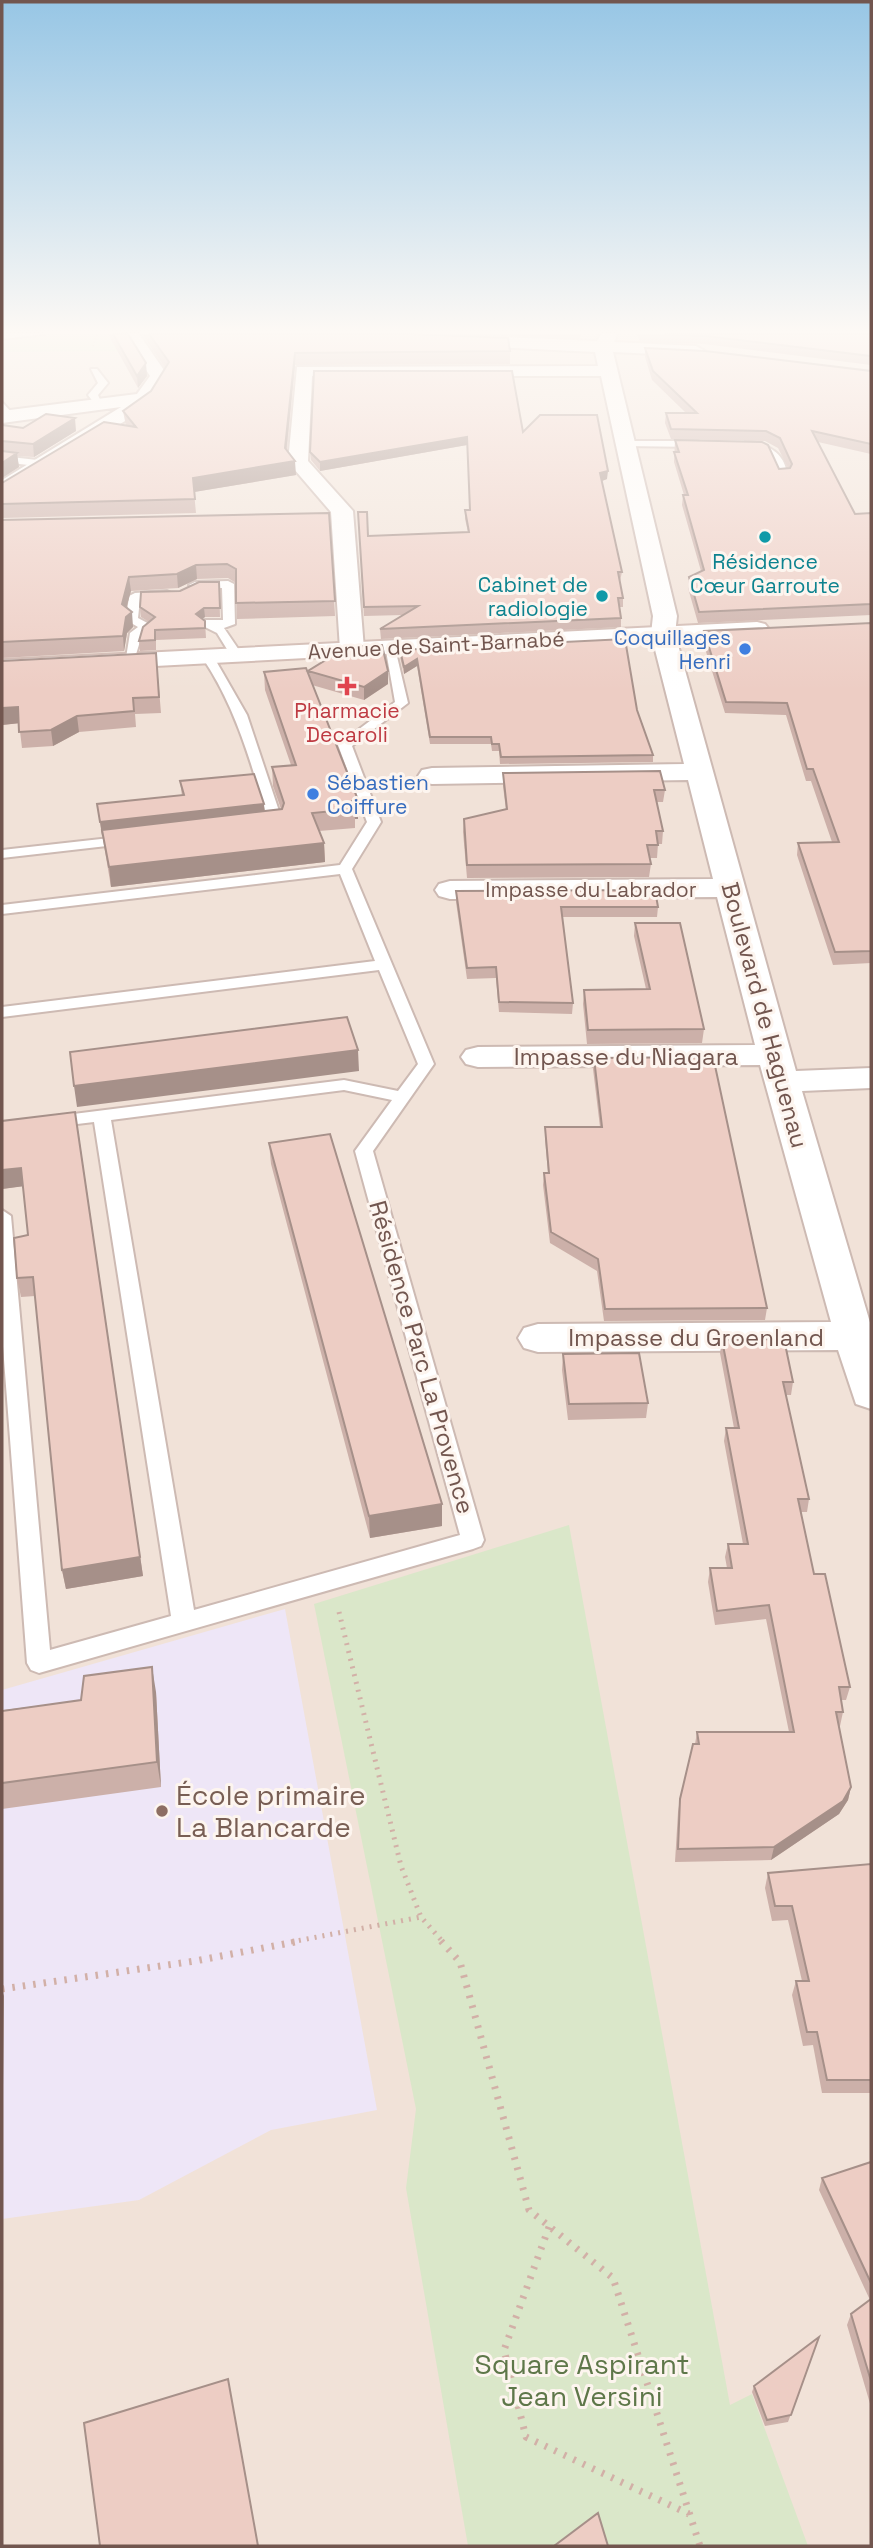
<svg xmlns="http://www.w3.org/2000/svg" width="873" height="2548" viewBox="0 0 873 2548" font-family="'Space Grotesk',sans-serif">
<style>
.residential{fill:#f1e2d8}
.education{fill:#eee6f7}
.green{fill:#dae7c9}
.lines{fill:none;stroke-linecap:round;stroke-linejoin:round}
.lane-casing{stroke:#cdbab3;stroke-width:4}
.street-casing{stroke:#cdbab3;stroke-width:4}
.secondary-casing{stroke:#d0b9b1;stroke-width:4}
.path-far2{stroke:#d2b0a7;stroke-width:2;stroke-dasharray:1 2.5;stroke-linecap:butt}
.path-far1{stroke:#d2b0a7;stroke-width:5;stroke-dasharray:2 6;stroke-linecap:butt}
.path{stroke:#d2b0a7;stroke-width:7;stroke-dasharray:2.5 8;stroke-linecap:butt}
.lane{fill:#fff;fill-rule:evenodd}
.street{fill:#fff;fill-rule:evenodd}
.secondary{fill:#fff;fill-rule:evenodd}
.wall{fill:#ccb0a9}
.shaded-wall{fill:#a69089}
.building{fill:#edcdc4;stroke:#a69089;stroke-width:2}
.culture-dot{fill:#0f9aa8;stroke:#fdf5ef;stroke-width:2.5}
.shop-dot{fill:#3f7fe0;stroke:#fdf5ef;stroke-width:2.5}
.health-dot{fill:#e0444e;stroke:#fdf5ef;stroke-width:2.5}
.education-dot{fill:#8d6e63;stroke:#fdf5ef;stroke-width:2.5}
.labels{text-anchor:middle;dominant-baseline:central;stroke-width:6;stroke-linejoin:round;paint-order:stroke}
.far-culture-label{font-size:21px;fill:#0d838f;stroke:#fdf5ef}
.far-shop-label{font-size:21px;fill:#366cbe;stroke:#fdf5ef;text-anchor:end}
.far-street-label{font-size:21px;fill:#72564f;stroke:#fdf5ef}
.far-health-label{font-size:21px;fill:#be3a42;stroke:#fdf5ef}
.street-label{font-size:24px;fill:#72564f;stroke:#fdf5ef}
.near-education-label{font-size:28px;fill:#785e54;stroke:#fdf5ef;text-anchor:start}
.near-park-label{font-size:28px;fill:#5e7749;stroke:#fdf5ef}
</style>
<rect width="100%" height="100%" fill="#faf1e9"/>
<!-- residential -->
<path class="residential" d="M2 334H871V2546H2Z"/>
<!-- education -->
<path class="education" d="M285 1609 377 2110 271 2130 139 2200 2 2219V1690Z"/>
<!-- green -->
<path class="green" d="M2 334H126L135 351 2 352Z
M569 1525 730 2405 752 2394 808 2546H468L406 2188 416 2109 314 1604Z"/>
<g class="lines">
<defs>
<path id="lane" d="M2 334H44L2 339Z
M91 369H97L108 383 98 395 102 404 97 407 88 395 98 383Z
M2 402 13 414V418H7L2 411Z
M626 441H698L703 444 698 447 623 446Z
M746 441C767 443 787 454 787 477H779L763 451 743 446Z
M2 456 46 461 51 464 46 467 2 462Z
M228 581 234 584 235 624 224 628 243 656 237 660 233 659 217 633 199 624 205 620H223L222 588H195L189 585 195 582Z
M167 591 173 594 171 596 140 599 138 618 153 626 142 635 133 664H125L130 633 138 627 126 620 129 596 135 593Z
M385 645 395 648 408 703 352 746 381 822 352 869 434 1064 373 1151 484 1540 481 1546 473 1549 39 1673 31 1670 27 1663 2 1333V1210L11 1216 50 1650 171 1616 94 1122 2 1133V1123L344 1080 398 1091 418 1064 379 970 2 1017V1007L375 961 340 874 2 914V905L340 865 367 822 338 745 395 702ZM344 1090 392 1100 355 1151 460 1535 194 1610 111 1120Z
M204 654H212L247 715 283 823 281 826 266 828 259 824 268 820C251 763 236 707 202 657Z
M128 836 135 840 133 843 2 858V850Z"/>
<path id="street" d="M123 334H139L168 376 150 402 130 418 2 495V480L121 407 2 423V411L137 394 150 376Z
M601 334H617L614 342 696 346 705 351 696 356 613 352 677 616 675 634 796 1071 871 1068V1088L802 1091 871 1326V1409L856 1404 838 1350 538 1352 524 1348 518 1338 524 1328 538 1324 831 1322 760 1065 478 1067 466 1064 461 1057 466 1050 478 1047 755 1045 717 897 450 899 439 896 435 890 439 884 450 881 713 879 688 780 432 784 422 782 418 776 422 770 432 768 684 764 651 634 653 616 601 376H312L308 461 353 511 364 649 361 654H343L340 649 331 512 288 462 297 367 598 366 595 352 455 345 446 340 455 335 597 341Z"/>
<path id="secondary" d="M757 622 765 624 769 629 765 634 2 674V660Z"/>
</defs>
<!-- lane casing -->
<use href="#lane" class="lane-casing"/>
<!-- street casing -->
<use href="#street" class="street-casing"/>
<!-- secondary casing -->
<use href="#secondary" class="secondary-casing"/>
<!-- path-far2 -->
<path class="path-far2" d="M93 346 97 334"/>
<!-- path-far1 -->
<path class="path-far1" d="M339 1612 401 1866 421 1917 443 1942
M291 1942 421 1917"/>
<!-- path -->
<path class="path" d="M441 1941 460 1962 529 2210 613 2278 700 2546
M2 1989 195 1961 300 1941
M549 2227 504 2350 526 2437 689 2514"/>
<!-- lane -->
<use href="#lane" class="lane"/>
<!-- street -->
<use href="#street" class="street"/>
<!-- secondary -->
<use href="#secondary" class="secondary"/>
</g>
<!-- wall -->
<path class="wall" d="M108 334H128L147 376 138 388Z
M142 334H412L510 351V364L295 365 287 451 296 475 194 492 196 513 2 518V483L126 426 123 411 151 391 165 368Z
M477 334H581L580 339Z
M637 334H871V365L704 344 640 342Z
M645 348 871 371V454L818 442 855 514 871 513V615L698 623 688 588 689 577 701 571 682 505 683 495H684L674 462 675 440 779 469 788 468 778 448 765 441 671 439 665 423 666 413H686L652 380 645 357Z
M2 425 23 428 76 431 34 457 17 456 19 467 2 478Z
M523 432 607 479 602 481 622 572 620 581 623 598V607H619L621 618V627L381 639 380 629 403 615 364 616 358 512 368 536 468 532 465 519V510H470L467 445 320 471 311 460 310 452Z
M329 513 335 616 237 619 236 583 228 578 197 579 178 588 131 591 126 608 133 627 127 633 124 651 2 658V520Z
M219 582 220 617H205L202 619 205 621 206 638 156 640V650L140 651 139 641 149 622 141 617 140 607 180 591Z
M871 623V963L833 965 797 855 798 843 832 842 811 781H806L786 715 725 713 703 642 704 631Z
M400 650 637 710 653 755V762L500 764 499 751H492L491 744H430L417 666 404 674 400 657Z
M156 653 161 713 135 714 136 727 79 732 53 746 22 748 19 723 2 725V661Z
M308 671 388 684 364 700 312 685 358 800V819H355V828L319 831 324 843 325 862 111 887 97 804 182 796 180 781 264 804V811L281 809 273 786 272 767 291 765 265 690 264 672 309 676Z
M503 773 665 790 663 802H657L663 831 662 844H658L657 858H649L651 864 649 877 467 878 463 832 464 819 506 810 503 786Z
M456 891 658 907 657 917H562L573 1003 572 1014 499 1012 496 978 467 979 456 902Z
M635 923 704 1029 702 1043 587 1044 583 1004 584 990 646 989 634 936Z
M594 1058 767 1308 765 1320 604 1321 597 1271 550 1243 543 1185 544 1173H548L545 1139V1127H600L593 1069Z
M75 1112 143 1576 66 1589 62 1570 35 1296 21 1297 17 1278 28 1235 23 1186 2 1189V1121Z
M269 1143 442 1526 370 1538 271 1164Z
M722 1340 793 1382 791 1395H786L809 1499 807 1512H801L814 1574 850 1687 846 1700H841L843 1712 840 1726H839L851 1787 848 1800 839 1814 771 1860 675 1862 678 1812 680 1799 695 1744 697 1732H789L766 1619 715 1625 708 1582 710 1568H727L725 1557 728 1544H743L724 1441 726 1428H734L720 1353Z
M563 1354 648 1403 646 1418 568 1420 562 1370Z
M156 1692 161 1787 2 1809V1695L3 1710Z
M871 1864V2093H822L813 2045 803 2046 792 1995 796 1981H802L788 1920 772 1921 765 1888 768 1873Z
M871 2162V2407L847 2325 851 2314 870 2300 819 2190 822 2178Z
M819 2337 788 2422 765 2426 752 2392 754 2386Z"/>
<!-- shaded-wall -->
<path class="shaded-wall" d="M295 353V365L285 462V448Z
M146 363 147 376 138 388 137 376Z
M75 418 76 431 34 457 33 444Z
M467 437V445L320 471V462Z
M17 453 19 467 2 478V463Z
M295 461 296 475 194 492 193 478Z
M608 471 607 479 599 482 600 473Z
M196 565 197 579 178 588 177 574Z
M129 577 131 591 123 620 122 604Z
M204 608 205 617 196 623V614Z
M132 612 133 627 127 633 124 651 123 636 126 617Z
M417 659V666L404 674V667Z
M388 671V684L364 700V687Z
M18 707 21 723 2 725V708Z
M77 716 79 732 53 746 51 730Z
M358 800V819H355L354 809 352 801Z
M264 804 265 818 102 836 100 822Z
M324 843 325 862 111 887 109 867Z
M358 1050 359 1071 77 1107 74 1086Z
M78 1130 143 1576 66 1589 62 1570Z
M21 1168 25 1186 2 1189V1170Z
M442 1504V1526L370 1538 369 1516Z
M152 1667 156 1692 161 1787 157 1762Z
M851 1787 848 1800 839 1814 771 1860 774 1847Z
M2 1990 4 1996 3 2085 2 2080Z"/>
<!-- building -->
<path class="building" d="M113 334H128L146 363 137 376Z
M149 334H412L508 338 510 351 295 353 285 448 295 461 193 478 195 499 2 504V483L104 422 136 427 123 411 151 391 169 362Z
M664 334H871V356L705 336Z
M645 348 705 351 871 371V444L812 431 855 514 871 513V604L699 612 689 577 704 570 683 495H688L674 452H679L675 440 762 442 768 445 779 469 790 468 792 464 780 438 766 431 671 429 666 413H697L653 371Z
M314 371H512L523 432 540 415H597L608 471 600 473 622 572H618L623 598H618L621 618 380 629 418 606 364 607 358 512H367L368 536 469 532 465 510H470L467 437 320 462 310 452Z
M46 414 75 418 33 444 2 441V425L23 428Z
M2 451 17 453 2 463Z
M329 513 335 601 236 603V569L227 564 196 565 177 574 129 577 122 604 132 612 126 617 123 636 2 642V520Z
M199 582H219L220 608H204L196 614 205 621V628L155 630V640L139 641 143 627 155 617 140 607 141 592 180 591Z
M871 623V951L835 952 798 843 839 842 813 769H807L787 703 726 702 704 631Z
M625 639 637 710 653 755 501 757 499 744H492L491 737H430L417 659 404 667 400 650Z
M382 645 388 671 364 687 308 671 347 647Z
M156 653 159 697 133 698 134 711 77 716 51 730 19 732 18 707 2 708V661Z
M306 668 358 800 352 801 354 809 312 813 324 843 109 867 102 830 282 809 284 803 272 767 296 765 264 672Z
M660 771 665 790H654L663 831H656L658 845H647L651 864 467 865 464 819 507 809 503 773Z
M254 774 264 804 100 822 97 804 184 795 180 781Z
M655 890 658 907H561L573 1003 499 1002 496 967 467 968 456 891Z
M635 923H680L704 1029 588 1030 584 990 650 989Z
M347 1017 358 1050 74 1086 70 1052Z
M709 1057 710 1061H714L767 1308 605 1309 598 1259 551 1232 544 1173H549L545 1127H602L594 1058Z
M75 1112 140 1557 62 1570 33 1277 17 1278 14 1238 28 1235 21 1168 2 1170V1121Z
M330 1134 442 1504 369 1516 269 1143Z
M784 1339 793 1382H783L809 1499H798L814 1574H825L850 1687H839L843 1712H836L851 1787 843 1801 774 1847 678 1849 680 1799 693 1744H699L697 1732H794L769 1605 717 1611 710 1568H732L728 1544H748L726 1428H739L722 1340Z
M639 1353 648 1403 569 1404 563 1354Z
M152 1667 157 1762 2 1783V1711L81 1700 84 1676Z
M871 1864V2080H827L817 2032H807L796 1981H809L792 1906H775L768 1873Z
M871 2162V2283L822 2178Z
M871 2299V2381L851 2314Z
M819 2337 791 2415 767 2420 754 2386Z
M228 2379 258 2546H100L84 2423Z
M598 2513 608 2546H554Z"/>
<!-- sky -->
<linearGradient id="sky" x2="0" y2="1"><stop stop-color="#97c6e5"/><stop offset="0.48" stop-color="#fdf9f5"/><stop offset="1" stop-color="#fdf9f5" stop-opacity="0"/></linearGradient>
<rect width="873" height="691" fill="url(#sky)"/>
<!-- markers -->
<g class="culture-dot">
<circle cx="765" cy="537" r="7"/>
<circle cx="602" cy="596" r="7"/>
</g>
<g class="shop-dot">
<circle cx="745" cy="649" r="7"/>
<circle cx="313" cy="794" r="7"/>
</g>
<path class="health-dot" d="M343.5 675.5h7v7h7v7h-7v7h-7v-7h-7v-7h7z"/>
<circle class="education-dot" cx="162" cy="1811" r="7"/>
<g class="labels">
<!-- far-culture labels -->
<g class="far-culture-label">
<text x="765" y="561">Résidence<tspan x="765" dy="24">Cœur Garroute</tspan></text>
<text x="588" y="584" text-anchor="end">Cabinet de<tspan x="588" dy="24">radiologie</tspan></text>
</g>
<!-- far-shop labels -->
<g class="far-shop-label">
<text x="731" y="637">Coquillages<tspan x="731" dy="24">Henri</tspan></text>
<text x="327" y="782" text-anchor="start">Sébastien<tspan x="327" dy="24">Coiffure</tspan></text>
</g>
<!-- far-street labels -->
<g class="far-street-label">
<text transform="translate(436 645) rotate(-3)">Avenue de Saint-Barnabé</text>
<text x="591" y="889">Impasse du Labrador</text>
</g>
<!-- far-health labels -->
<g class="far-health-label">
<text x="347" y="710">Pharmacie<tspan x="347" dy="24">Decaroli</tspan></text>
</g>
<!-- street labels -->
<g class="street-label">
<text transform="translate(765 1015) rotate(75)">Boulevard de Haguenau</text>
<text x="626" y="1056">Impasse du Niagara</text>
<text x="696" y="1337">Impasse du Groenland</text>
<text transform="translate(422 1357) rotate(74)">Résidence Parc La Provence</text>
</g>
<!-- near-education labels -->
<g class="near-education-label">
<text x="176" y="1795">École primaire<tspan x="176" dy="32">La Blancarde</tspan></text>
</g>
<!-- near-park labels -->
<g class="near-park-label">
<text x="582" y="2364">Square Aspirant<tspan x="582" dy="32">Jean Versini</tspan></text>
</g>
</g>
<!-- border -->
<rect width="873" height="2548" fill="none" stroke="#72564f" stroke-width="7"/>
</svg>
